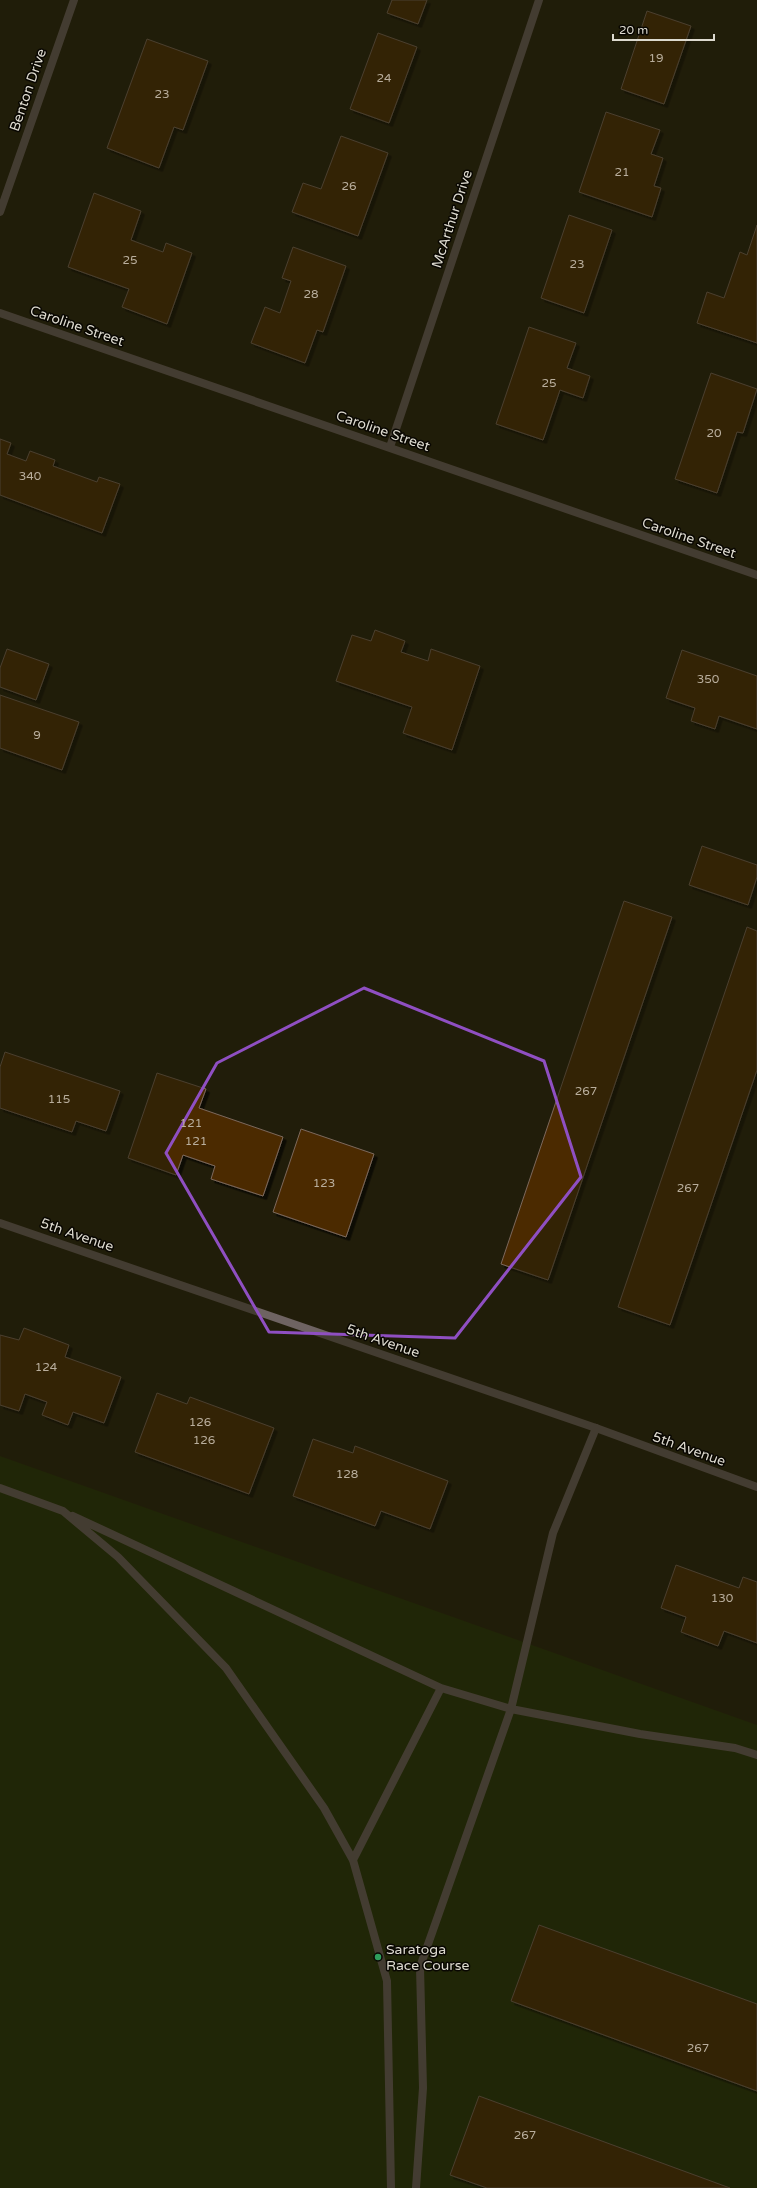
<svg xmlns="http://www.w3.org/2000/svg" width="757" height="2188" viewBox="0 0 757 2188" font-family="'Varela Round',sans-serif">
<style>
.green{fill:#213105}
.building{fill:#4c2906;stroke:#7c695b;filter:url(#shadow)}
.lines{fill:none;stroke-linecap:round;stroke-linejoin:round}
.service{stroke:#6e6362;stroke-width:8}
.minor{stroke:#6e6362;stroke-width:8}
.marked{fill:none;stroke:#8f4fc2;stroke-width:3;stroke-linejoin:round}
.leisure-dot{fill:#2e9e5b;stroke:#090702;stroke-width:1.5}
.labels{text-anchor:middle;dominant-baseline:central;stroke-width:3;stroke-linejoin:round;paint-order:stroke}
.number-label{font-size:12px;fill:#b9ae9d}
.street-label{font-size:14px;fill:#dddacf;stroke:#090702}
.poi-label{font-size:14px;fill:#dddacf;stroke:#090702;text-anchor:start}
</style>
<defs>
<filter id="shadow"><feDropShadow dx="3.5" dy="3.5" stdDeviation="0" flood-color="#0009"/></filter>
</defs>
<rect width="100%" height="100%" fill="#211d0a"/>
<!-- green -->
<path class="green" d="M0 1456 757 1725V2188H0Z"/>
<!-- building -->
<path class="building" d="M392 0H427L418 24 387 13Z
M647 11 691 26 664 104 621 89Z
M378 33 417 47 389 123 350 109Z
M147 39 208 61 183 130 174 127 159 168 107 148Z
M606 112 660 130 651 154 663 158 654 186 661 188 652 217 579 192Z
M341 136 388 153 358 236 292 212 303 183 321 189Z
M94 193 141 211 131 240 163 252 166 243 192 253 167 324 122 307 129 289 68 267Z
M569 215 612 230 584 313 541 298Z
M757 225V343L697 323 707 292 724 298 740 252 747 255Z
M293 247 346 266 323 332 317 330 305 363 251 343 265 307 280 313 291 281 282 278Z
M529 327 576 343 567 368 590 376 583 398 560 390 543 440 496 424Z
M711 373 757 389 743 433 737 432 717 493 675 479Z
M0 439 11 443 7 454 26 461 30 451 55 460 53 466 97 482 99 477 120 484 102 533 0 495Z
M375 630 405 641 401 652 428 661 431 649 480 666 452 750 403 733 412 707 336 681 352 635 371 641Z
M7 649 49 664 36 700 0 687V668Z
M682 650 757 676V729L719 716 715 729 691 721 695 708 666 698Z
M0 695 79 722 62 770 0 748Z
M702 846 757 865V877L748 905 689 885Z
M624 901 672 917 548 1280 501 1264Z
M747 927 757 931V1070L670 1325 618 1307Z
M5 1052 120 1091 106 1131 76 1121 72 1132 0 1108V1067Z
M157 1073 206 1089 199 1108 283 1137 263 1196 211 1179 215 1166 183 1155 176 1175 128 1158Z
M301 1129 374 1154 346 1237 273 1212Z
M24 1328 69 1345 65 1357 121 1377 104 1423 73 1412 68 1425 42 1415 47 1402 25 1394 19 1411 0 1405V1335L19 1340Z
M157 1393 187 1404 190 1397 274 1428 249 1494 135 1452Z
M313 1439 353 1453 355 1446 448 1481 430 1529 381 1511 375 1526 293 1496Z
M676 1565 739 1588 743 1577 757 1582V1643L724 1631 718 1646 681 1632 686 1617 661 1608Z
M539 1925 757 2004V2091L511 2001Z
M479 2096 730 2188H487L450 2175Z"/>
<g class="lines">
<!-- service -->
<path class="service" d="M0 1488 63 1511 118 1557 226 1668 324 1808 353 1860 387 1981 391 2188
M73 1516 441 1688 511 1709 553 1533 596 1428
M353 1860 441 1688
M416 2188 423 2088 420 1967 511 1709 640 1734 735 1748 757 1755"/>
<!-- minor -->
<path class="minor" d="M0 212 74 0
M0 313 757 575
M390 447 539 0
M0 1223 596 1428 757 1487"/>
</g>
<!-- marked area -->
<path d="M0 0H757V2188H0ZM364 988 544 1061 581 1177 455 1338 269 1332 166 1153 217 1063Z" fill="#211d0a" fill-opacity=".55" fill-rule="evenodd"/>
<path class="marked" d="M364 988 544 1061 581 1177 455 1338 269 1332 166 1153 217 1063Z"/>
<!-- markers -->
<circle class="leisure-dot" cx="378" cy="1957" r="4"/>
<g class="labels">
<!-- number labels -->
<g class="number-label">
<text x="656" y="58">19</text>
<text x="384" y="78">24</text>
<text x="162" y="94">23</text>
<text x="622" y="172">21</text>
<text x="349" y="186">26</text>
<text x="130" y="260">25</text>
<text x="577" y="264">23</text>
<text x="311" y="294">28</text>
<text x="549" y="383">25</text>
<text x="714" y="433">20</text>
<text x="30" y="476">340</text>
<text x="708" y="679">350</text>
<text x="37" y="735">9</text>
<text x="586" y="1091">267</text>
<text x="59" y="1099">115</text>
<text x="191" y="1123">121</text>
<text x="196" y="1141">121</text>
<text x="324" y="1183">123</text>
<text x="688" y="1188">267</text>
<text x="46" y="1367">124</text>
<text x="200" y="1422">126</text>
<text x="204" y="1440">126</text>
<text x="347" y="1474">128</text>
<text x="722" y="1598">130</text>
<text x="698" y="2048">267</text>
<text x="525" y="2135">267</text>
</g>
<!-- street labels -->
<g class="street-label">
<text transform="translate(28 90) rotate(-71)">Benton Drive</text>
<text transform="translate(452 219) rotate(-72)">McArthur Drive</text>
<text transform="translate(77 326) rotate(19)">Caroline Street</text>
<text transform="translate(383 431) rotate(19)">Caroline Street</text>
<text transform="translate(689 538) rotate(19)">Caroline Street</text>
<text transform="translate(77 1235) rotate(19)">5th Avenue</text>
<text transform="translate(383 1341) rotate(19)">5th Avenue</text>
<text transform="translate(689 1449) rotate(20)">5th Avenue</text>
</g>
<!-- poi labels -->
<g class="poi-label">
<text x="386" y="1949">Saratoga<tspan x="386" dy="16">Race Course</tspan></text>
</g>
</g>
<!-- scale -->
<path d="M613 34v6h101v-6" fill="none" stroke="#dddacf" stroke-width="2"/>
<text x="619" y="34" font-size="12" fill="#dddacf" stroke="#090702" stroke-width="3" paint-order="stroke">20 m</text>
</svg>
